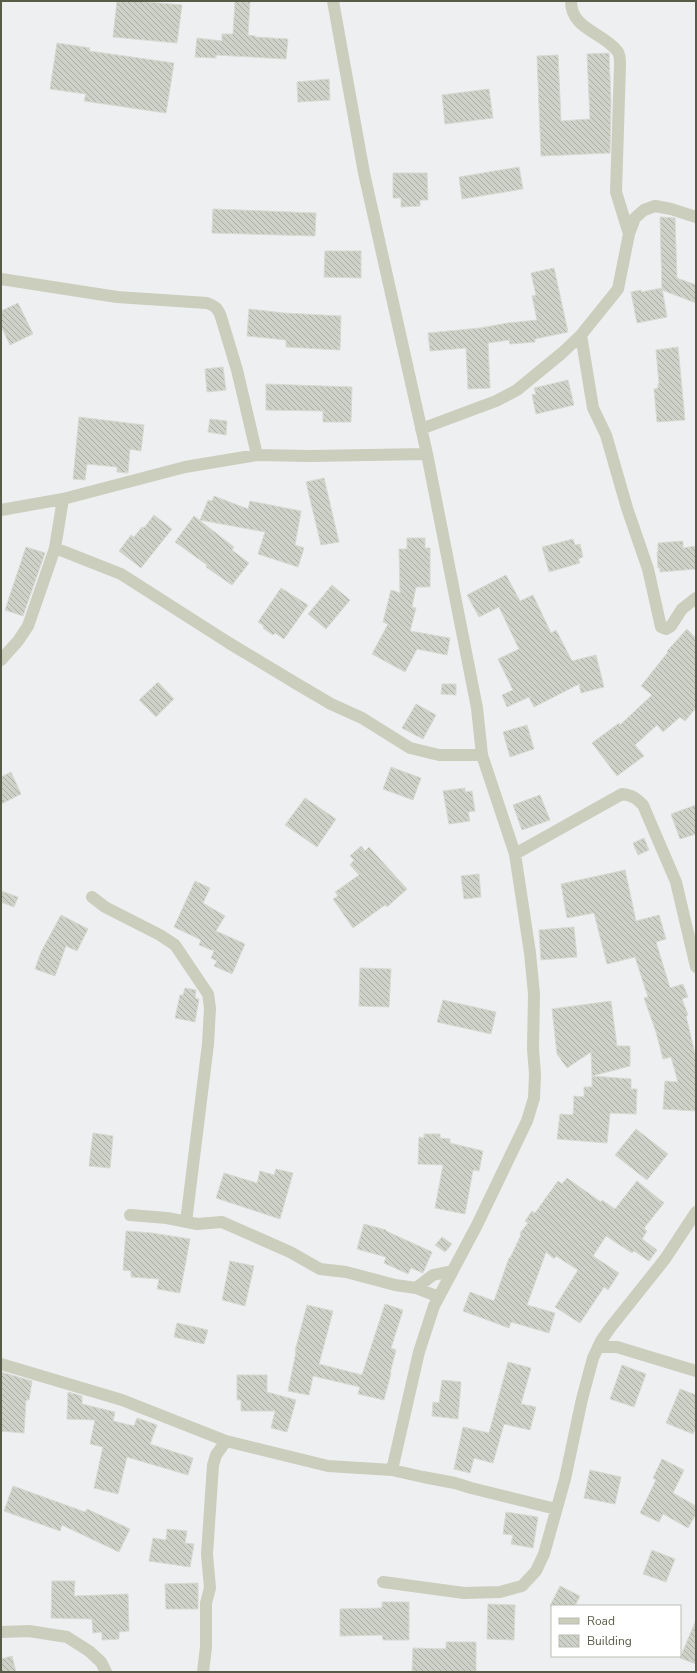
<svg xmlns="http://www.w3.org/2000/svg" width="697" height="1673" viewBox="0 0 697 1673" font-family="'Nunito Sans',sans-serif">
<style>
.building{fill:url(#building-back-hatch);stroke:#d7d9d2}
.lines{fill:none;stroke-linecap:round;stroke-linejoin:round}
.minor{stroke:#cbcdbd;stroke-width:12}
</style>
<defs>
<pattern id="building-back-hatch" width="6" height="6" patternUnits="userSpaceOnUse"><rect width="6" height="6" fill="#ced1c8"/><path d="M-1 5l2 2M0 0l6 6M5-1l2 2" fill="none" stroke="#aaada4"/></pattern>
</defs>
<rect width="100%" height="100%" fill="#eeeff1"/>
<!-- building -->
<path class="building" d="M117 1H136L182 5 177 43 113 37Z
M235 1H250L248 35 255 36V37L288 39 286 59 216 55V58L195 57 197 38 222 41V34H233Z
M57 43 90 48 89 51 174 63 166 113 84 101 86 94 50 89Z
M609 53 611 102 610 153 541 156 537 56 558 55 561 121 590 119 587 54Z
M329 79 330 100 298 102 297 82Z
M489 89 493 118 445 124 442 95Z
M519 167 523 189 462 199 459 177Z
M393 173H427L428 200H420V206L401 207V198H393Z
M213 209 316 213 315 236 212 233Z
M660 217 675 218 677 278 696 285V303L662 290Z
M325 251H361V278L324 277Z
M554 268 568 332 535 339V342L510 344 509 340 488 343 490 388 468 389 466 348 430 351 428 333 480 328 508 323 537 320 532 296 536 295 531 273Z
M662 288 667 317 637 323 631 292 641 290V292Z
M18 303 33 334 10 345 1 326V311Z
M249 309 284 313 341 316 340 350 286 347V340L247 336Z
M678 347 685 420 657 422 654 389 658 388V384H659L656 350Z
M223 367 226 390 207 392 205 369Z
M568 380 574 405 536 414 532 395 536 394 534 388Z
M266 384 352 387 351 422H323V411L266 410Z
M79 417 144 425 141 451 130 449 128 473 117 472V467L87 464 85 480 73 479Z
M210 419 227 421 226 435 208 432Z
M324 478 339 542 321 545 306 482Z
M214 496 248 509 250 501 301 511 295 545 304 548 298 567 258 554 265 532 200 520 208 500 212 501Z
M154 515 172 529 141 568 119 551 131 535 134 537 142 527 144 528Z
M194 516 234 547 232 550 249 563 232 585 206 567 207 565 175 542Z
M407 538H425V548H430V587H416L412 607 416 608 410 631 450 638 447 655 417 649 405 672 372 654 388 624 383 622 391 590 400 593 399 549H407Z
M573 539 575 545 580 544 583 557 578 559 580 563 549 572 542 547Z
M683 541V548L696 546V569L660 572V568H658L657 552H658V543Z
M26 547 45 553 23 616 5 610Z
M506 575 520 601 533 595 551 633 556 630 572 661 596 655 604 687 581 693 579 684 534 707 529 697 507 707 502 695 513 690 498 659 519 649 499 607 479 617 467 595Z
M332 585 350 600 326 629 308 614Z
M281 588 308 605 284 639 275 633 273 635 263 628 264 626 258 622Z
M687 629 696 638V708L685 721 680 717 663 732 657 725 635 745 644 756 617 776 592 743 619 723 620 725 652 695 641 686 668 652 667 651Z
M158 682 174 699 156 717 139 700Z
M442 684H456V695L441 694Z
M416 704 436 715 423 739 402 728Z
M527 725 534 749 510 757 503 732Z
M391 767 421 778 413 800 383 789Z
M11 772 21 794 1 804V777Z
M465 788V792L472 791 475 811 468 812 470 821 449 824 443 791Z
M540 795 550 820 522 830 513 805Z
M305 798 336 819 317 847 285 825Z
M696 805V834L680 839 671 814Z
M644 838 649 850 638 855 633 843Z
M361 846 365 851 369 847 407 889 387 907 385 905 353 928 333 899 338 896 335 892 359 875 350 865 354 860 350 856Z
M625 870 636 921 659 915 666 939 656 942 670 988 683 984 688 997 682 999 688 1015 686 1016 696 1058V1111L663 1109 665 1081 678 1082 671 1057 663 1059 656 1032 644 998 648 997 635 957 607 964 594 913 567 918 561 884Z
M479 874 481 897 464 899 461 876Z
M195 881 210 888 203 903 225 916 216 931 245 944 232 974 214 966 217 961 211 958 214 951 199 945 201 940 174 927Z
M1 891 18 897 14 907 1 902Z
M61 915 88 929 77 951 66 946 55 976 35 969 41 952Z
M574 927 577 957 541 960 539 930Z
M360 968 391 969 389 1007 359 1006Z
M185 988 196 990 195 998 199 999 195 1022 175 1018 180 995H183Z
M443 1000 496 1012 491 1034 437 1022Z
M611 1001 617 1046H630V1066L592 1076 591 1052 567 1068 557 1054 552 1009Z
M592 1076 631 1079V1089H637L636 1114 610 1113 607 1143 557 1139 560 1114 573 1115 574 1096 584 1097V1087H592Z
M636 1129 668 1154 647 1180 615 1155Z
M93 1133 113 1136 110 1168 89 1166Z
M424 1134H440V1138L450 1139V1143L483 1151 479 1171 473 1170 465 1214 435 1208 443 1165 418 1164 419 1137 424 1138Z
M276 1169 293 1173 280 1219 216 1198 224 1173 257 1183 260 1171 274 1175Z
M567 1178 601 1202 602 1200 615 1209 637 1181 664 1203 644 1228 647 1231 642 1239 657 1250 649 1261 634 1251 632 1253 606 1236 593 1256 619 1273 608 1290 604 1287 580 1323 555 1307 578 1270 556 1256 554 1259 546 1252 527 1305 555 1313 549 1333 511 1322 509 1328 463 1311 470 1292 494 1301 509 1258H510L521 1235 520 1233 528 1223 525 1221 532 1211 535 1213 558 1181 562 1184Z
M364 1224 386 1230V1231L432 1252 423 1273 411 1268 408 1274 384 1263 386 1257 357 1249Z
M126 1231 152 1233 190 1239 180 1293 157 1289 159 1279 131 1277V1271L123 1270Z
M442 1237 452 1244 445 1252 435 1245Z
M230 1261 254 1266 245 1306 222 1300Z
M385 1304 403 1310 391 1348 396 1350 390 1373H391L384 1400 358 1394 360 1387 313 1376 309 1395 288 1391 296 1352 295 1351 307 1305 333 1311 319 1364 362 1375Z
M177 1323 208 1330 204 1344 174 1337Z
M508 1362 531 1368 521 1404 536 1407 530 1430 504 1424 493 1463 474 1458 470 1473 454 1469 463 1427 489 1433Z
M622 1365 646 1374 634 1407 610 1399Z
M1 1372 32 1381 29 1400H26L24 1433 1 1431Z
M237 1375H267V1392L296 1400 287 1432 271 1428 275 1411H241V1400H237Z
M442 1380 461 1382 458 1419 432 1416 433 1402 439 1403Z
M680 1389 696 1395V1426L693 1434 666 1423Z
M68 1392 82 1396V1404L115 1412 113 1421 134 1426 137 1418 157 1425 150 1444 193 1458 188 1475 127 1457 118 1494 94 1488 103 1447 90 1444 95 1420 67 1419Z
M662 1459 684 1470 673 1493 696 1506V1514L688 1528 663 1514 659 1522 640 1513 656 1480 653 1478Z
M590 1470 621 1477 615 1504 584 1498Z
M13 1486 85 1512 87 1509 130 1529 119 1552 62 1525 60 1531 4 1511Z
M506 1512 538 1517 533 1548 511 1544 513 1535 503 1534Z
M167 1529 187 1531 185 1543 194 1544 190 1567 149 1561 153 1538 166 1540Z
M652 1550 675 1559 666 1582 643 1574Z
M52 1581H75L74 1596 128 1594 129 1631 119 1632V1639L102 1640V1632L93 1633 92 1619 51 1618Z
M198 1583V1609H166L165 1584Z
M560 1586 580 1596 575 1606H550Z
M382 1602H409V1640H383L382 1635 340 1636V1609L382 1608Z
M488 1604 515 1605 514 1640 487 1639Z
M696 1620V1664L680 1658Z
M446 1642H476V1672H412L413 1648 446 1649Z
M12 1656 16 1672H1V1659Z"/>
<g class="lines">
<!-- minor -->
<path class="minor" d="M333 1 364 173 427 454 477 708 482 755 515 854 530 953 534 994 533 1049 535 1074 534 1098 527 1121 477 1225 434 1306 419 1352 392 1470
M571 1C571 30 604 32 618 52 620 55 620 61 620 65L616 192 629 234
M1 279 117 297 207 303C215 306 218 308 221 317L237 370 257 455
M581 335 593 408 606 435 627 508 648 569 661 627 666 629 671 626 682 609 696 598
M421 429 496 401 517 390 562 353 581 335 618 289 629 234 635 218 644 210 655 206 671 209 696 217
M1 510 63 499 185 467 257 455 310 456 427 454
M55 548 121 574 229 643 297 684 331 704 362 718 410 748 439 755H482
M1 660 18 641 28 626 55 548 63 499
M515 854 622 794C632 795 636 798 643 805L676 882 696 967
M92 897 105 907 160 935 175 945 208 994 210 1008 208 1044 186 1222
M130 1215 167 1218 197 1224 222 1222 290 1252 320 1269 346 1272 395 1285 416 1288 439 1297
M416 1288 433 1275 452 1271
M598 1347H617L696 1371
M1 1364 122 1400 226 1441 328 1466 392 1470 423 1477 455 1483 471 1488 556 1509
M383 1582 464 1593 500 1592 522 1586 536 1571 544 1554 565 1479 582 1399 593 1358 601 1341 610 1328 665 1259 696 1212
M1 1632 29 1631 67 1637 89 1651 101 1662 106 1672
M203 1672 206 1647V1603L210 1588 207 1554 213 1465 216 1455 226 1441"/>
</g>
<!-- border -->
<rect width="697" height="1673" fill="none" stroke="#585b47" stroke-width="4"/>
<!-- legend -->
<rect x="551" y="1605" width="130" height="52" fill="#ffffff" stroke="#bcbdb5"/>
<rect x="559" y="1618" width="20" height="6" fill="#cbcdbd" stroke="#bcbdb5"/>
<text x="587" y="1625" font-size="12" fill="#585b47">Road</text>
<rect x="559" y="1635" width="20" height="12" fill="url(#building-back-hatch)" stroke="#bcbdb5"/>
<text x="587" y="1645" font-size="12" fill="#585b47">Building</text>
</svg>
